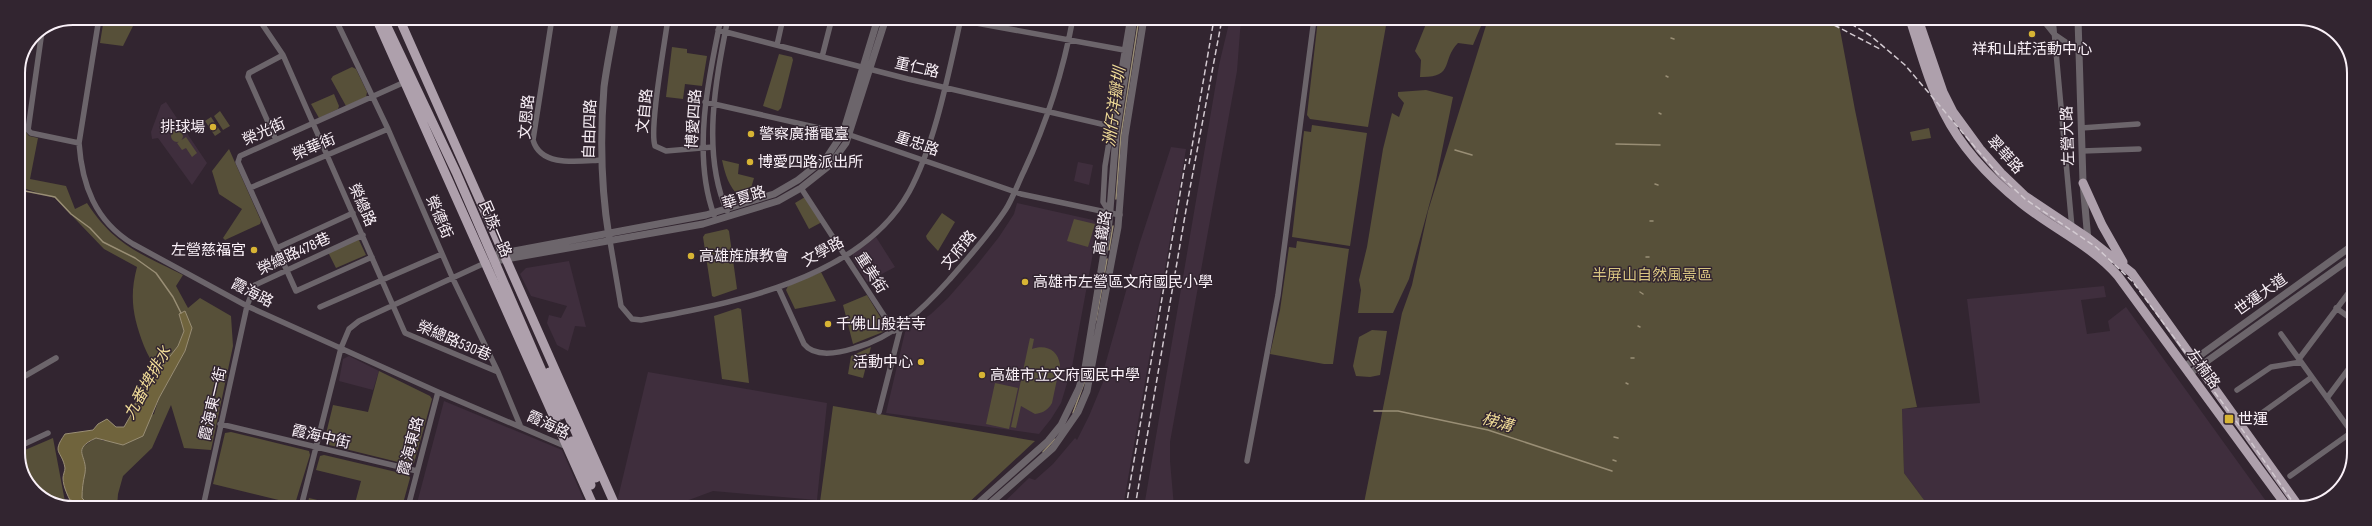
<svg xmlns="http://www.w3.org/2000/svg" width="2372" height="526" viewBox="0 0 2372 526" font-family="'Sofia Sans Condensed','Noto Sans TC',sans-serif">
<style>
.built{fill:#3f2e3d}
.green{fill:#575039}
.water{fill:#70643d;stroke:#998e75}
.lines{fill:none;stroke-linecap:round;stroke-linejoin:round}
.stream{stroke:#998e75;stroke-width:1.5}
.minor{stroke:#6c656b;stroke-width:5.5}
.tertiary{stroke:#6c656b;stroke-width:7}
.primary{stroke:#aea0ac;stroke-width:9}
.rail{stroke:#d3cad1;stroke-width:1.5;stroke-dasharray:6 3;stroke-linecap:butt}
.poi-dot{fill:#d7b434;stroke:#322530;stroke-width:1.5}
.labels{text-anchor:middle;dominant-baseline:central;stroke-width:3;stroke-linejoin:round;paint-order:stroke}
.poi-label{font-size:15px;fill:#faf1f8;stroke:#322530;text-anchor:start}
.street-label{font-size:15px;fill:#faf1f8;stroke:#322530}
.park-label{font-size:15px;fill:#d8c481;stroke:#322530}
.water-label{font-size:16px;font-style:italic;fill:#f0db97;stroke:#322530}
.rim{fill:none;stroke:#faf1f8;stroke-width:2}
</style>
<rect width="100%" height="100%" fill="#322530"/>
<!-- built -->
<path class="built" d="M1230 19H1241L1237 71 1170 442V461L1174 507H1144L1219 65Z
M166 102 207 163 192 185 158 138 152 139 151 132 161 105Z
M1171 147 1186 149 1123 507H999L1029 478 1035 480 1053 464 1075 438 1077 440 1089 416 1108 370 1104 369 1139 245Z
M1078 162 1093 165 1089 185 1074 181Z
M1017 203 1093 220 1098 226 1072 367 1061 403 1051 419 1039 434 886 413 905 332 931 314 948 298 976 266 999 237 1014 214Z
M876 237 895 267 867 282 853 259V254Z
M569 261 586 327 575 326 568 351 557 345 547 323 549 315 561 318 567 306 531 296 520 274 526 268Z
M2104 286 2106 297 2081 300 2087 334 2110 331 2108 321 2126 307 2271 508H1930L1904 473 1902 409 1980 403 1967 299Z
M349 356 379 371 373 390 339 381 343 359Z
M648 372 827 403 817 500 713 491 670 507H620L617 502Z
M444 401 562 450 587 507H416Z
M823 502 867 507H822Z"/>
<!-- green -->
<path class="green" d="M104 18H137L123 46 100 43Z
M1150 18 1192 19 1191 21 1149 22Z
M1318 19 1387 20 1368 127 1310 119 1307 115Z
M1428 19H1484L1473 45 1458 43C1441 60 1455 78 1420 77L1421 60 1415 51Z
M1488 19H1838L1855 110 1917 407 1902 409 1904 473 1930 508H1363L1402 313 1412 285 1428 211Z
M672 47 687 49V53L707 56 702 86 685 84 683 99 666 97Z
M779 54 792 57 793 60 781 108 778 111 763 106Z
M352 67 356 69 367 92 366 97 346 106 331 79 333 76Z
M1426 90 1453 97 1436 180 1409 279 1393 313H1358L1361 290 1359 280 1367 247 1383 149 1392 113 1399 117 1404 103 1398 96V92Z
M334 94 339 106 338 109 319 118 311 104Z
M220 111 230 126 223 130 214 116Z
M18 117 25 118 23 128 29 136 38 138 30 179 66 186 75 209 87 203C115 246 140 253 183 275L176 286 188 308 200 298 231 316 233 346 211 450 184 448 171 405 152 448 123 476 118 494 117 507H91L82 498V482L85 472 81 448 96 438 104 441 154 414 159 398 185 351 192 328 179 314 184 331 178 346 156 374C153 362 148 356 144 346 133 317 129 297 137 267L104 249 55 198 26 189 18 176 22 144 18 141Z
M211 117 221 132 215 136 205 121Z
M1312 125 1367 133 1350 246 1292 237 1304 131 1311 132Z
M1929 128 1931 138 1912 141 1910 132Z
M171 136a6 6 0 1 1 12 0a6 6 0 1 1-12 0Z
M186 137 197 153 192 157 186 148 182 150 177 143Z
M229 149 261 221 260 224 225 240 223 238 242 209 219 194 212 171Z
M722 160 739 164 738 174 754 178 749 195 739 196C729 187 725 174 722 160Z
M805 197 822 222 809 229 795 203Z
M942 213 955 222 938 251 927 239 926 236Z
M1074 219 1095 224 1088 247 1067 241Z
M727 229 729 231 737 289 714 297 712 296 703 237 705 234Z
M358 238 366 255 336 268 328 252Z
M1297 241 1349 249 1333 364H1324L1270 354 1280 310 1289 247 1296 248Z
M821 272 836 301 795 309 786 290 788 286Z
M867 295 887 328 883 332 853 344 843 305Z
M738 308 741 309 749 383 722 379 714 316Z
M1372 330 1387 331 1380 375 1370 377 1356 376 1353 366 1359 337Z
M1030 338 1034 339 1032 349C1046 344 1058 350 1060 365L1052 403C1048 410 1043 413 1035 414L1021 406 1016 428 1011 427Z
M871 347 863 378 848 374 851 356Z
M379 371 430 396 432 399 414 463 410 465 329 445 325 438 333 405 368 412Z
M995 383 1018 388 1009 429 986 424Z
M833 406 1035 441 964 507H867L820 502Z
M231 432 309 451 310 455 295 504 213 484 225 433Z
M53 438 66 507H62L32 490 18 460V453Z
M324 455 409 475 410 478 402 507H354L361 481 316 470 320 456Z
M309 498 346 507H307Z"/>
<!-- water -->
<path class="water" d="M185 311 192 328 185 351 159 398 143 436 123 445 96 438C70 450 88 455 85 473 83 482 82 489 82 498L91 507H74C69 499 63 487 63 478 63 475 65 471 65 468 62 450 51 454 65 434L93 430 98 424 107 419 116 427H124L132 413 141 386 156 374 178 346 184 331 179 314Z"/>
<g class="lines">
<!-- stream -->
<path class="stream" d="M1671 38 1674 39
M1666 76 1668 77
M1659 113 1661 114
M18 142 21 144 18 160
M1616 144 1660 145
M1455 150 1472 155
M18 180 25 191 55 197 71 214 90 228 103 242 135 258 156 273 173 297 181 313
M1655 184 1658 185
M1116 199 1121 135 1139 18
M1650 221H1653
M1109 250 1113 226
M1646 257H1649
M1640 292 1643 294
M1096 320 1107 259
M1638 326 1640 327
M1631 358H1634
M1626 383 1628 384
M1374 411H1398L1488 430 1612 471
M1073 413 1087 375
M1614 437 1618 438
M1043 452 1055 439
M1613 460 1616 461"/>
<!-- minor -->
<path class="minor" d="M99 18 79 143C82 185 95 221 133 244L247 306 438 392 567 447
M258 18 283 55 405 333 498 372
M335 18 388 129 453 279 498 372 520 425
M552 18 533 140C541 168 579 161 602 160
M668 18C665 42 649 129 655 146L666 151 713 147
M949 18 1124 50
M2042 19 2054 34 2079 51
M2053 19 2072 228
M718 30 908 79 1110 126
M42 31 28 130 31 133 79 143
M777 45 783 18
M822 57 832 18
M705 102 850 135 1021 194 1120 215
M2081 128 2138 124
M276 140 248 77 249 73 283 55
M2082 151 2139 149
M250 188 388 129
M801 188 894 331
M727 211C701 152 716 79 728 18
M1110 213 1103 202 1105 166 1130 18
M714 215C692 155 708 79 721 18
M610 241 621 306 632 319 641 320C730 304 861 279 909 192 935 145 949 71 961 18
M18 246 21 244
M277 248 353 213
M372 257 296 291 238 162 240 156 407 81
M778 287 804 344C815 358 839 353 855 348 894 337 922 310 949 280 969 257 989 235 1006 209 1013 198 1018 183 1024 171 1047 122 1063 72 1073 18
M320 307 442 254
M2336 308 2353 320
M2281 334 2353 434
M2299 359 2353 287
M18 380 56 358
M2237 390 2271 367 2301 362
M2327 398 2353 363
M879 412 901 326
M2255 418 2312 377
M220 424 417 471
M18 447 48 433
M1247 461 1278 295 1314 19
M2290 476 2352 432
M203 507 247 306 255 285 363 235
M301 507 341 348 349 329 359 321 487 262
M408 507 438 392"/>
<!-- tertiary -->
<path class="tertiary" d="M2078 19 2083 183 2088 241
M609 237C601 188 600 137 604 87 607 64 612 41 616 18
M493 259 501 260 703 224 778 201 801 188 830 165 846 143 886 18
M493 259 498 254 706 215 774 194 798 180 827 157 843 133 878 18
M2184 367 2353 245
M2189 374 2353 257
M974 507 1048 441 1061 425 1079 388 1085 368 1109 222 1116 135 1134 18
M986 507 1053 448 1078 412 1087 391 1118 227 1125 136 1144 18"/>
<!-- primary -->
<path class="primary" d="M376 18 594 507
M383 18 456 172 561 415
M399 18 616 507
M1910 19C1920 50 1929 84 1944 113 1961 147 1991 179 2021 203 2053 229 2091 245 2118 276L2288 508
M1918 19 1943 92 1953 112 1980 149 2001 173 2025 196 2088 238 2132 273 2300 508
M2083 183 2102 225 2123 262
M549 372 596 478
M572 441 591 485"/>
<!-- rail -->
<path class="rail" d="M1843 19 1871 36 1905 65 1997 173 2025 199 2096 247 2133 282 2239 425 2297 508
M1834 25 1880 49
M1189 164 1214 19
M1126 507 1186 159
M1135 507 1187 204 1222 19"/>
</g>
<!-- markers -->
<g class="poi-dot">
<circle cx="2032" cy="34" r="4"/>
<circle cx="213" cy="127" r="4"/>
<circle cx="751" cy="134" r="4"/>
<circle cx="750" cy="162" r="4"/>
<circle cx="254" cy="250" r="4"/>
<circle cx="691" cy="256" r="4"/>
<circle cx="1025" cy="282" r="4"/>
<circle cx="828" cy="324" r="4"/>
<circle cx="921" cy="362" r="4"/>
<circle cx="982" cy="375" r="4"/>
<rect x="2224" y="414" width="10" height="10" rx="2"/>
</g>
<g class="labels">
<!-- poi labels -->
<g class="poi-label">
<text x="2032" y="49" text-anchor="middle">祥和山莊活動中心</text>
<text x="205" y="127" text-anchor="end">排球場</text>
<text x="759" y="134">警察廣播電臺</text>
<text x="758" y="162">博愛四路派出所</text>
<text x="246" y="250" text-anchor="end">左營慈福宮</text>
<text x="699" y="256">高雄旌旗教會</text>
<text x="1033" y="282">高雄市左營區文府國民小學</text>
<text x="836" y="324">千佛山般若寺</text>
<text x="913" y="362" text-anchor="end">活動中心</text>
<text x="990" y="375">高雄市立文府國民中學</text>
<text x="2238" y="419">世運</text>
</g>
<!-- street labels -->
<g class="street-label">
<text transform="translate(917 68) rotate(13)">重仁路</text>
<text transform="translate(645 111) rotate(-84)">文自路</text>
<text transform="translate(527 117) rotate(-85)">文恩路</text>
<text transform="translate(694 119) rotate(-86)">博愛四路</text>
<text transform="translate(590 129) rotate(-88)">自由四路</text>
<text transform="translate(264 132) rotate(-24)">榮光街</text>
<text transform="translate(2068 136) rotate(-92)">左營大路</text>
<text transform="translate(917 144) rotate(19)">重忠路</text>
<text transform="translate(314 147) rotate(-23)">榮華街</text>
<text transform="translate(2005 155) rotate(48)">翠華路</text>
<text transform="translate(744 198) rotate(-17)">華夏路</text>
<text transform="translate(362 205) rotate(66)">榮總路</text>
<text transform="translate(439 217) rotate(67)">榮德街</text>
<text transform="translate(495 229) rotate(67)">民族一路</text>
<text transform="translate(1103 233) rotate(-81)">高鐵路</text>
<text transform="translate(959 250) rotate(-50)">文府路</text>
<text transform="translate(823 252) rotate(-29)">文學路</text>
<text transform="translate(294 254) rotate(-25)">榮總路478巷</text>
<text transform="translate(871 273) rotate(57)">重美街</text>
<text transform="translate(252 293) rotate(27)">霞海路</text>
<text transform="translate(2261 295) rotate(-35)">世運大道</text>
<text transform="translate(454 341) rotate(23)">榮總路530巷</text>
<text transform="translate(2203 369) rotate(54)">左楠路</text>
<text transform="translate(213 404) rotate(-77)">霞海東一街</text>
<text transform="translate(548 425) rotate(25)">霞海路</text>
<text transform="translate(321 437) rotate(13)">霞海中街</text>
<text transform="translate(411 446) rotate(-75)">霞海東路</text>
</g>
<!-- park labels -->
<g class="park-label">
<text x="1652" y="275">半屏山自然風景區</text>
</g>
<!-- water labels -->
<g class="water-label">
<text transform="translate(1115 107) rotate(-82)">洲仔洋瓣圳</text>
<text transform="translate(148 383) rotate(-61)">九番埤排水</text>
<text transform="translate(1497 423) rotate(16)">梯溝</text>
</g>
</g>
<!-- crop -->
<path d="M0 0H2372V526H0ZM73 25H2299A48 48 0 0 1 2347 73V453A48 48 0 0 1 2299 501H73A48 48 0 0 1 25 453V73A48 48 0 0 1 73 25Z" fill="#322530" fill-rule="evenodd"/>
<path class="rim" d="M73 25H2299A48 48 0 0 1 2347 73V453A48 48 0 0 1 2299 501H73A48 48 0 0 1 25 453V73A48 48 0 0 1 73 25Z"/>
</svg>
